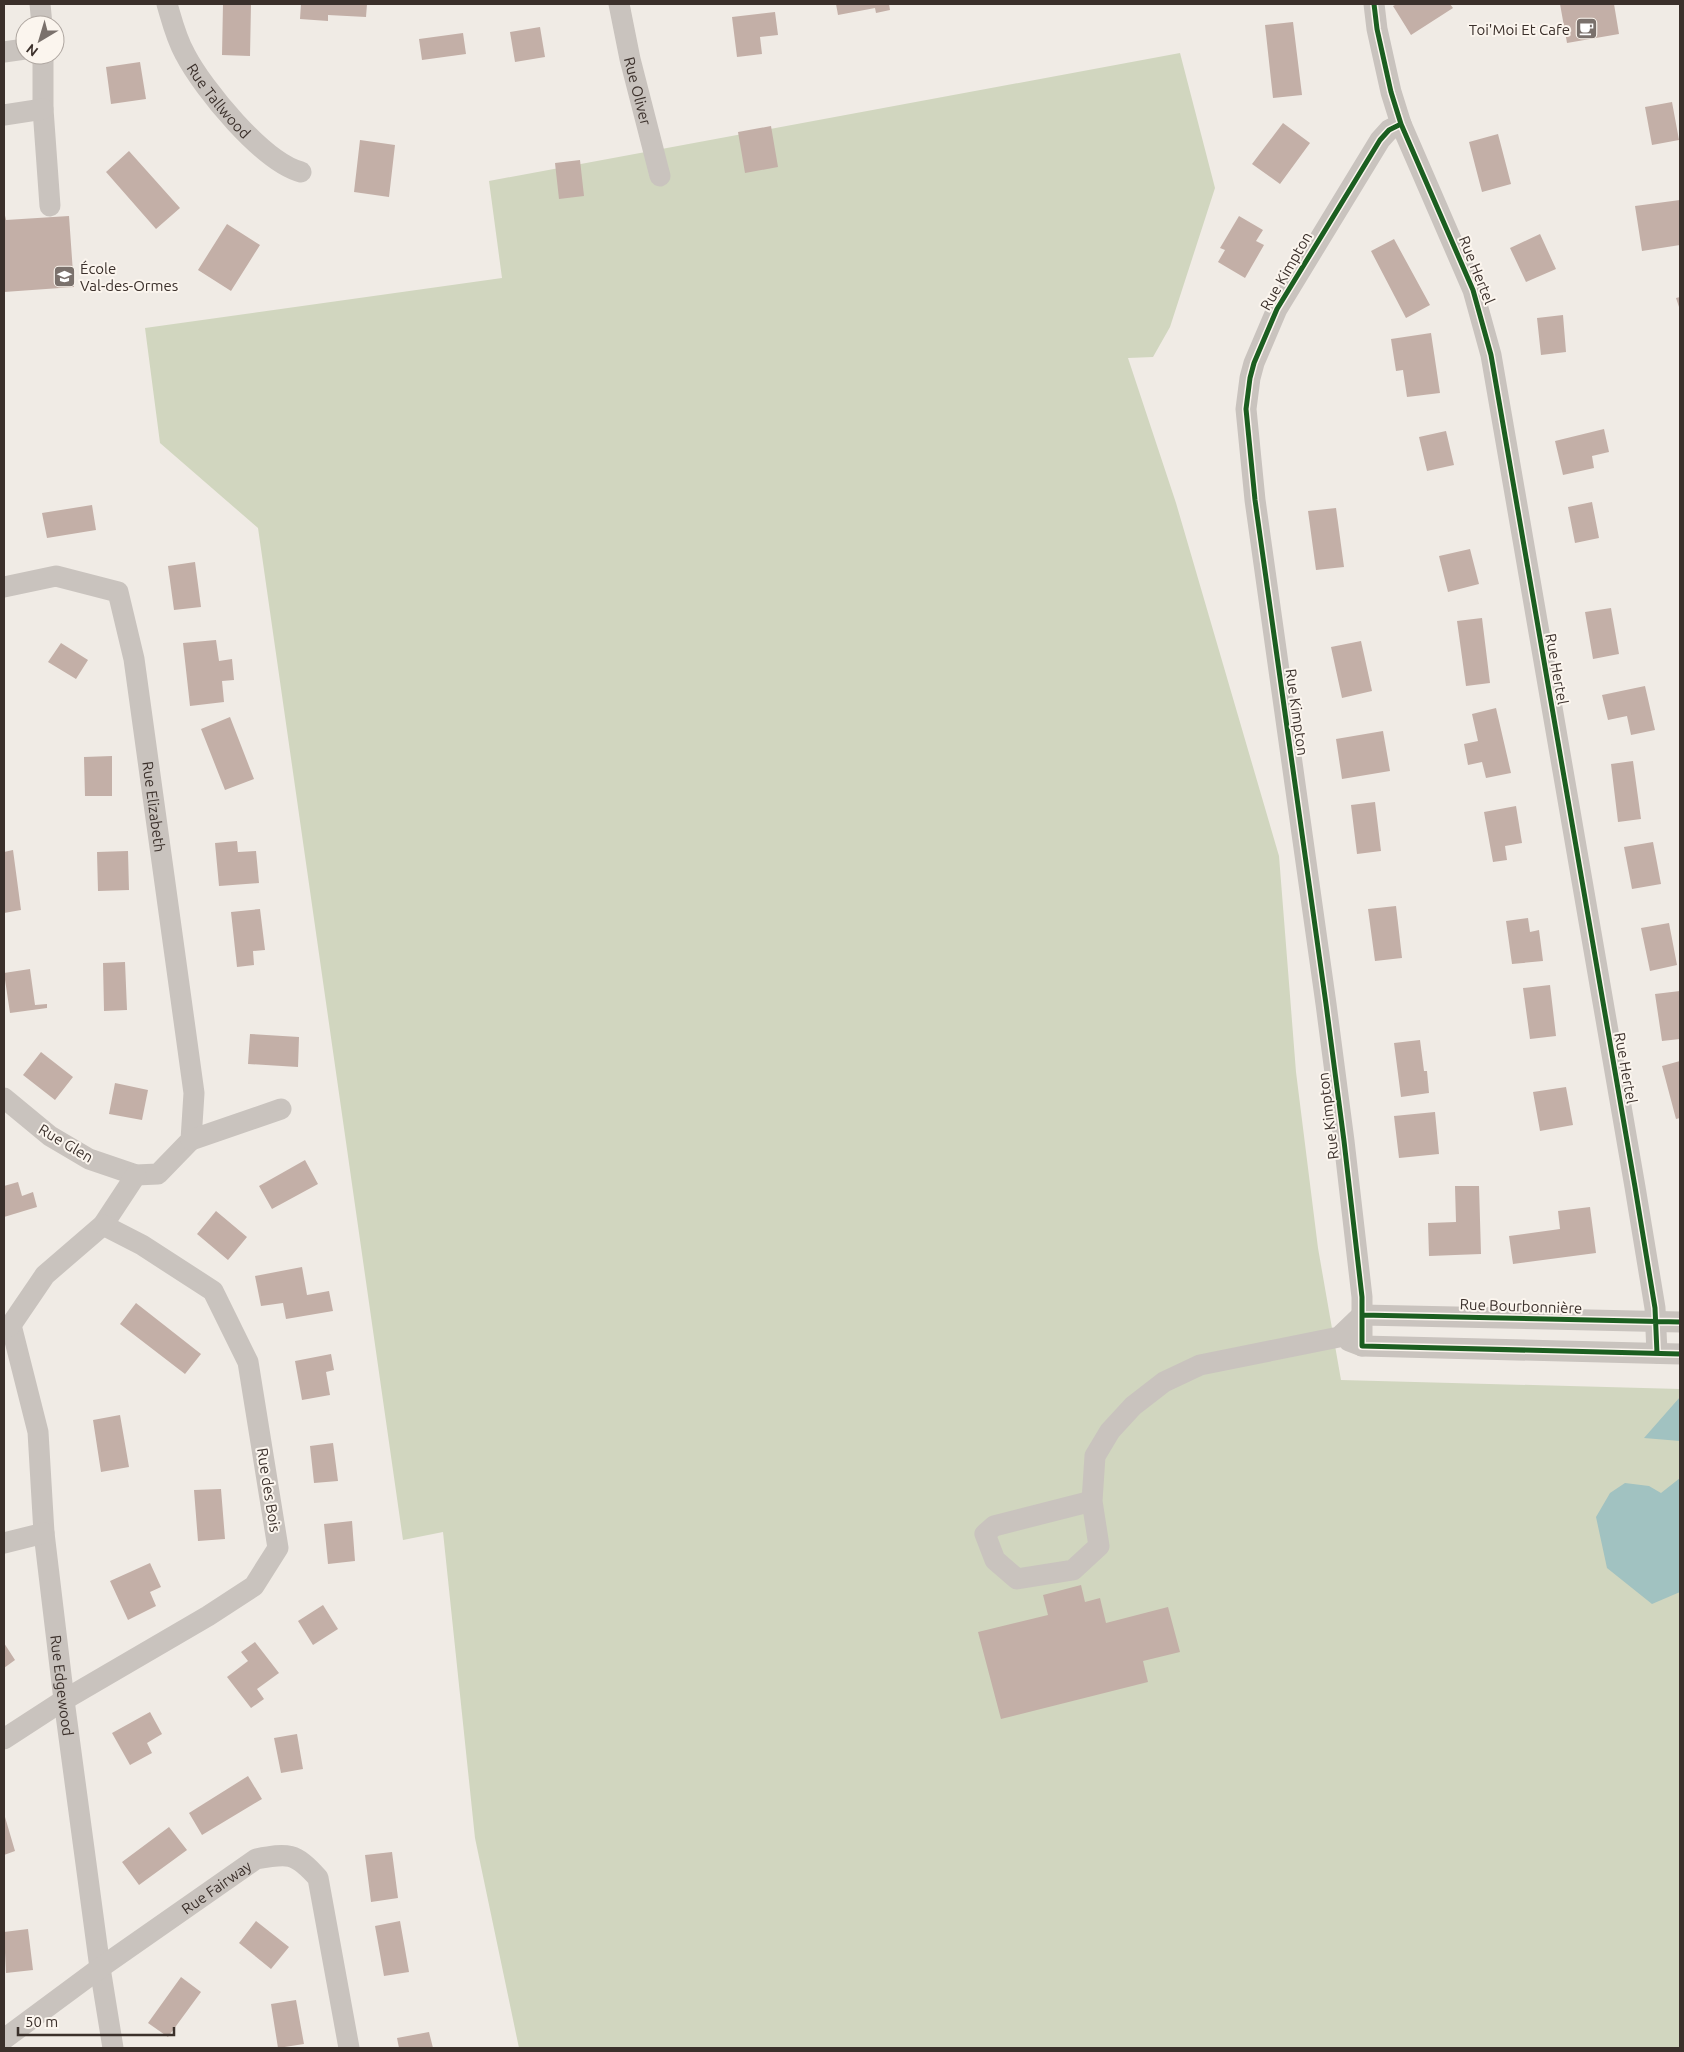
<svg xmlns="http://www.w3.org/2000/svg" width="1684" height="2052" viewBox="0 0 1684 2052" font-family="Ubuntu,sans-serif">
<style>
.green{fill:#d1d6bf}
.water{fill:#a1c2c1}
.building{fill:#c3afa7}
.lines{fill:none;stroke-linecap:round;stroke-linejoin:round}
.minor{stroke:#c9c3be;stroke-width:21}
.cycleway-casing{stroke:#fbf5ee;stroke-width:8}
.cycleway{stroke:#1b5e20;stroke-width:5}
.labels{text-anchor:middle;dominant-baseline:central;stroke-width:4;stroke-linejoin:round;paint-order:stroke}
.poi-label{font-size:15px;fill:#3b302b;stroke:#fbf5ee;text-anchor:end}
.street-label{font-size:15px;fill:#3b302b;stroke:#fbf5ee}
</style>
<rect width="100%" height="100%" fill="#f0ebe5"/>
<!-- green -->
<path class="green" d="M1180 53 1215 188 1170 327 1153 357 1128 358 1176 503 1279 856 1296 1072 1318 1248 1341 1380 1680 1389V2048H519L475 1838 443 1532 403 1540 258 528 160 443 145 328 502 278 489 181Z"/>
<!-- water -->
<path class="water" d="M1680 1397V1441L1644 1438Z
M1680 1478V1592L1652 1604 1607 1568 1596 1517 1610 1493 1625 1483 1649 1486 1661 1493Z"/>
<!-- building -->
<path class="building" d="M223 4H251L250 56 222 55Z
M301 4H367L366 17 328 15V21L300 19Z
M836 4H889L890 10 876 13 875 8 838 15Z
M1397 4H1450L1453 8 1411 35 1393 6Z
M1560 4H1614L1619 34 1567 43Z
M775 12 778 35 760 37 762 54 737 57 732 17Z
M1293 22 1302 95 1273 98 1265 25Z
M540 27 545 57 515 62 510 32Z
M463 33 466 54 422 60 419 39Z
M140 62 146 99 111 104 106 67Z
M1672 102 1679 140 1652 145 1645 107Z
M1283 123 1310 143 1280 184 1252 164Z
M771 126 778 167 745 173 738 132Z
M1498 134 1511 184 1482 192 1469 142Z
M360 140 395 145 389 197 354 192Z
M129 151 180 208 156 229 106 172Z
M580 160 584 196 559 199 555 163Z
M1680 200V245L1642 251 1635 206Z
M4 211 6 220 69 216 74 287 4 292Z
M1239 216 1263 230 1256 241 1264 245 1245 278 1218 262 1225 250 1220 248Z
M227 224 260 245 231 291 198 270Z
M1540 234 1556 269 1526 282 1510 248Z
M1394 239 1430 305 1406 318 1371 251Z
M1680 297V310L1676 298Z
M1563 315 1566 352 1541 355 1537 318Z
M1431 333 1440 393 1407 397 1403 370 1396 371 1391 339Z
M1604 429 1609 452 1592 456 1594 468 1563 475 1555 441Z
M1446 431 1454 465 1427 471 1419 437Z
M1592 502 1599 538 1575 543 1568 507Z
M92 505 96 530 47 538 42 513Z
M1336 508 1344 567 1316 570 1308 511Z
M1470 549 1479 584 1448 592 1439 556Z
M195 562 201 607 174 610 168 566Z
M1611 608 1619 654 1593 659 1585 612Z
M1482 618 1490 683 1466 686 1457 621Z
M216 640 219 661 232 659 234 680 222 681 224 702 190 706 183 643Z
M1361 641 1372 691 1342 698 1331 647Z
M61 643 88 660 76 679 48 662Z
M1645 686 1655 730 1631 735 1627 716 1608 720 1602 695Z
M1496 708 1511 773 1486 778 1482 762 1468 765 1464 744 1478 741 1472 714Z
M230 717 254 779 225 790 201 729Z
M1383 731 1390 771 1342 779 1336 739Z
M112 756V796H85L84 757Z
M1633 761 1641 819 1618 822 1611 764Z
M1375 802 1381 851 1357 854 1351 805Z
M1516 806 1522 843 1505 846 1507 860 1493 862 1484 812Z
M237 841 238 852 256 851 259 883 219 886 215 843Z
M1653 842 1661 884 1632 889 1624 847Z
M13 850 21 910 4 913V852Z
M128 851 129 890 98 891 97 852Z
M1396 906 1402 958 1375 961 1368 909Z
M260 909 265 950 253 951 254 965 237 967 231 912Z
M1528 918 1530 932 1539 930 1543 961 1512 964 1506 921Z
M1669 923 1677 965 1650 971 1641 928Z
M125 962 127 1010 104 1011 103 963Z
M30 969 35 1005 47 1004V1008L10 1013 4 973Z
M1550 985 1556 1036 1530 1039 1523 988Z
M1680 991V1039L1662 1041 1655 994Z
M250 1034 299 1037 298 1067 248 1064Z
M1420 1040 1424 1071H1427L1429 1093 1401 1097 1394 1043Z
M41 1052 73 1077 55 1100 23 1075Z
M1680 1061V1118L1676 1119 1662 1066Z
M115 1083 148 1090 142 1120 109 1114Z
M1566 1087 1573 1125 1540 1131 1533 1092Z
M1435 1112 1439 1154 1399 1158 1394 1116Z
M305 1160 318 1184 272 1209 259 1186Z
M18 1182 22 1196 33 1192 37 1207 4 1217V1186Z
M1455 1186H1479L1481 1254 1429 1256 1428 1223 1456 1222Z
M1590 1207 1596 1253 1513 1264 1509 1236 1560 1229 1558 1211Z
M216 1211 247 1237 228 1260 197 1234Z
M302 1267 307 1295 329 1291 333 1311 286 1319 283 1303 261 1306 255 1276Z
M136 1303 201 1354 185 1374 120 1324Z
M331 1354 334 1370 326 1372 330 1395 302 1400 295 1361Z
M120 1415 129 1467 101 1472 93 1420Z
M333 1443 338 1481 314 1483 310 1446Z
M221 1489 225 1539 198 1541 194 1490Z
M352 1521 355 1561 328 1564 324 1524Z
M150 1563 161 1587 150 1592 156 1606 128 1620 110 1581Z
M1081 1585 1085 1602 1100 1598 1106 1623 1168 1607 1180 1652 1143 1661 1148 1682 1001 1719 978 1632 1048 1615 1043 1595Z
M323 1605 338 1629 313 1645 298 1621Z
M255 1642 279 1673 257 1689 264 1699 251 1708 227 1677 248 1661 241 1652Z
M4 1643 15 1660 4 1668Z
M150 1712 162 1734 147 1743 152 1753 130 1765 112 1733Z
M297 1734 303 1769 281 1773 274 1738Z
M248 1776 262 1799 202 1835 189 1813Z
M5 1817 15 1851 4 1855V1818Z
M169 1827 187 1850 139 1885 122 1862Z
M392 1852 398 1898 371 1902 365 1855Z
M256 1921 289 1947 271 1969 239 1943Z
M400 1921 409 1972 384 1976 375 1926Z
M28 1929 33 1970 6 1973 4 1932Z
M181 1977 201 1992 168 2037 148 2023Z
M296 2000 304 2044 278 2048 271 2004Z
M429 2032 433 2048H399L397 2038Z"/>
<g class="lines">
<!-- minor -->
<g class="minor">
<path d="M40 4 42 25"/>
<path id="s1" d="M167 4C172 21 176 38 185 54 203 89 263 162 301 172"/>
<path id="s2" d="M619 4 630 59 660 176"/>
<path d="M1374 4 1377 29 1391 92 1401 124 1473 290 1491 355 1635 1187 1655 1308 1657 1353"/>
<path d="M4 52 25 49"/>
<path d="M43 55V109L50 206"/>
<path d="M4 115 43 109"/>
<path id="s3" d="M4 587 56 576 118 592 134 659 194 1093 191 1140 158 1174 136 1175 89 1159 50 1136 4 1098"/>
<path d="M191 1140 281 1109"/>
<path d="M1362 1315 1680 1322"/>
<path id="s4" d="M11 1325 38 1432 44 1533 64 1700 100 1968 113 2048"/>
<path d="M4 1329 11 1325 45 1275 103 1225 136 1175"/>
<path d="M1349 1341 1362 1346 1680 1354"/>
<path d="M1362 1346V1297L1344 1141 1326 1004 1255 500 1246 409 1250 378 1254 363 1277 309 1380 140 1389 130 1401 124"/>
<path d="M1092 1501 994 1526 985 1534 995 1560 1017 1579 1073 1570 1099 1546 1092 1501 1095 1456 1110 1431 1133 1406 1164 1382 1200 1365 1339 1337 1362 1315"/>
<path d="M4 1543 44 1533"/>
<path d="M4 1739 64 1700 208 1616 254 1586 278 1548 248 1362 213 1291 142 1245 103 1225"/>
<path id="s5" d="M4 2039 100 1968 256 1859C288 1853 295 1852 318 1878L349 2048"/>
</g>
<defs>
<path id="cycleway" d="M1374 4 1377 29 1391 92 1401 124 1473 290 1491 355 1635 1187 1655 1308 1657 1353
M1401 124 1389 130 1380 140 1277 309 1254 363 1250 378 1246 409 1255 500 1326 1004 1344 1141 1362 1297V1346L1680 1354
M1362 1315 1680 1322"/>
</defs>
<!-- cycleway casing -->
<use href="#cycleway" class="cycleway-casing"/>
<!-- cycleway -->
<use href="#cycleway" class="cycleway"/>
</g>
<!-- icons -->
<defs>
<symbol id="cafe-square" viewBox="-11 -11 22 22"><rect x="-9" y="-9" width="18" height="18" rx="4" fill="#7a716c" stroke="#fbf5ee"/><path d="M-5.5-4.5H6V0H3Q3 3.5 0 3.5H-2.5Q-5.5 3.5-5.5 0ZM3-3.2v2h1.7v-2ZM-6 4.5H4V6H-6Z" fill="#fff"/></symbol>
<symbol id="school-square" viewBox="-11 -11 22 22"><rect x="-9" y="-9" width="18" height="18" rx="4" fill="#7a716c" stroke="#fbf5ee"/><path d="M0-5L7-2L0 1L-7-2ZM-4 1L0 2.5L4 1V4Q0 6-4 4Z" fill="#fff"/></symbol>
</defs>
<g fill-rule="evenodd">
<use href="#cafe-square" x="1574" y="16" width="25" height="25"/>
<use href="#school-square" x="52" y="264" width="25" height="25"/>
</g>
<g class="labels">
<!-- poi labels -->
<g class="poi-label">
<text x="1570" y="29">Toi'Moi Et Cafe</text>
<text x="80" y="268" text-anchor="start">École<tspan x="80" dy="17">Val-des-Ormes</tspan></text>
</g>
<!-- street labels -->
<g class="street-label">
<text stroke="none"><textPath href="#s2" startOffset="89">Rue Oliver</textPath></text>
<text stroke="none"><textPath href="#s1" startOffset="111">Rue Tallwood</textPath></text>
<text transform="translate(1477 270) rotate(68)">Rue Hertel</text>
<text transform="translate(1286 271) rotate(-60)">Rue Kimpton</text>
<text transform="translate(1557 669) rotate(80)">Rue Hertel</text>
<text transform="translate(1297 712) rotate(82)">Rue Kimpton</text>
<text stroke="none"><textPath href="#s3" startOffset="335">Rue Elizabeth</textPath></text>
<text transform="translate(1626 1068) rotate(80)">Rue Hertel</text>
<text transform="translate(1328 1116) rotate(-97)">Rue Kimpton</text>
<text transform="translate(66 1143) rotate(31)">Rue Glen</text>
<text transform="translate(1521 1306) rotate(2)">Rue Bourbonnière</text>
<text transform="translate(269 1490) rotate(81)">Rue des Bois</text>
<text stroke="none"><textPath href="#s4" startOffset="365">Rue Edgewood</textPath></text>
<text stroke="none"><textPath href="#s5" startOffset="261">Rue Fairway</textPath></text>
</g>
</g>
<!-- border -->
<rect width="1684" height="2052" fill="none" stroke="#3b302b" stroke-width="10"/>
<!-- north arrow -->
<g transform="translate(40 40) rotate(218)"><circle r="24" fill="#fbf5ee" stroke="#aea6a0"/>
<path d="M0-4L9 19L0 12L-9 19Z" fill="#7a716c"/>
<text y="-8" font-size="14" font-weight="bold" text-anchor="middle" fill="#3b302b">N</text>
</g>
<!-- scale -->
<path d="M18 2027v8h156v-8" fill="none" stroke="#3b302b" stroke-width="2.5"/>
<text x="25" y="2027" font-size="15" fill="#3b302b" stroke="#fbf5ee" stroke-width="4" paint-order="stroke">50 m</text>
</svg>
